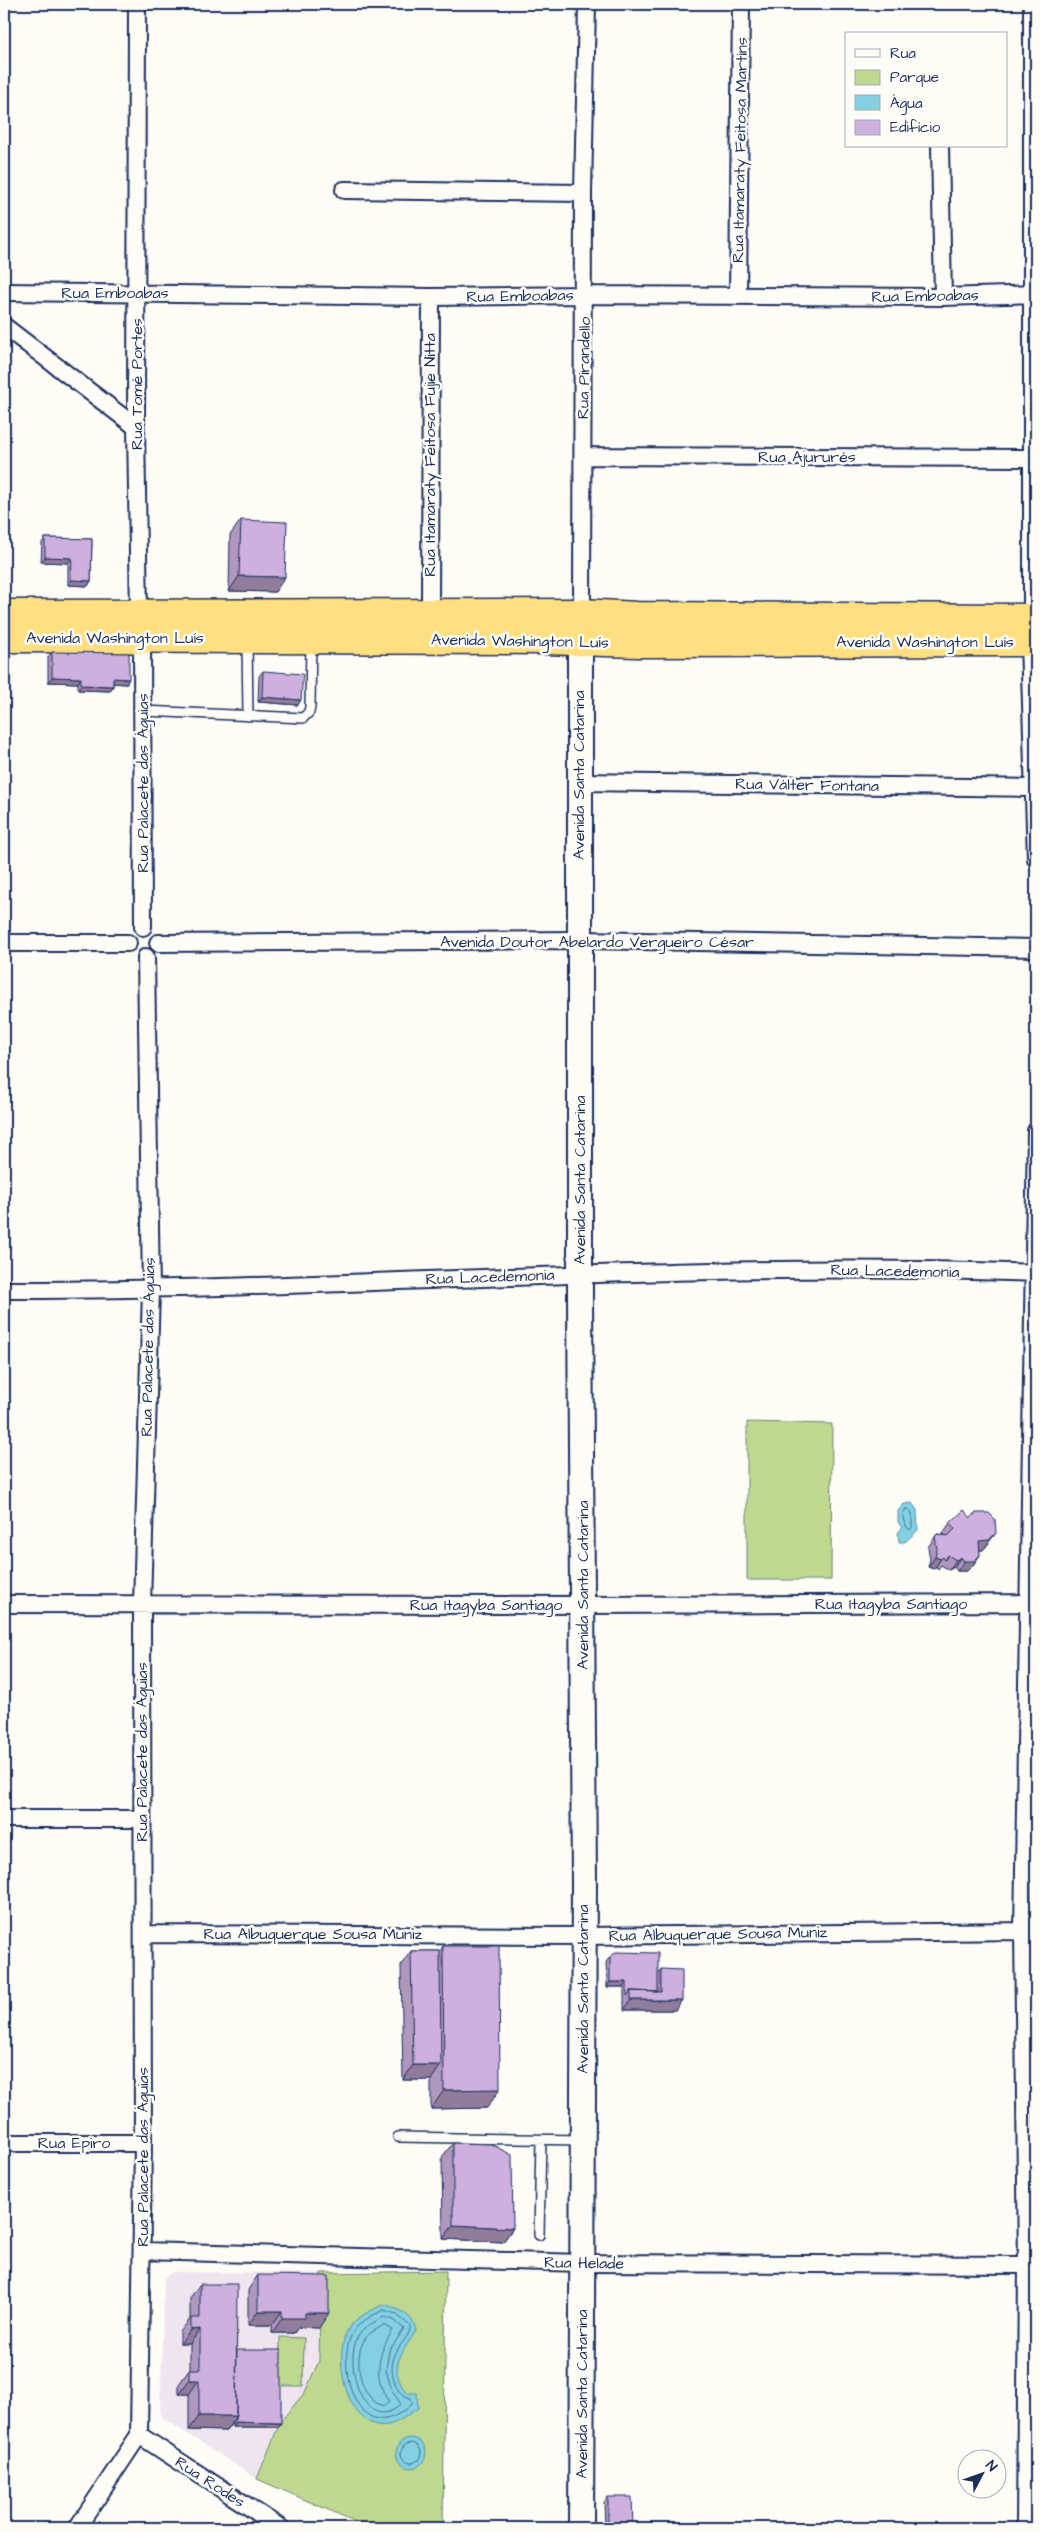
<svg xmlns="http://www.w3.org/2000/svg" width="1040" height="2532" viewBox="0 0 1040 2532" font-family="'Architects Daughter',sans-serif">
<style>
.built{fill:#efe5ef}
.green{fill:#bed88f;stroke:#6c8476}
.water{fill:#82d0e1;stroke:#5990ad}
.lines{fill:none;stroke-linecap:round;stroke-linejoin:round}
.shore{stroke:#446f92;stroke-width:1}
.lane-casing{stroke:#1b2f5e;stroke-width:12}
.street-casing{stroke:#1b2f5e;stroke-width:20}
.secondary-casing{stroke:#1b2f5e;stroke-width:28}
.highway-casing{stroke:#1b2f5e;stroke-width:31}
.lane{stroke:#fdfcf7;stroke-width:9}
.street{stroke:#fdfcf7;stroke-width:16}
.secondary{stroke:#fdfcf7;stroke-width:24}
.highway{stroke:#ffdf80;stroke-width:28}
.wall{fill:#b097be;stroke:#1b2f5e}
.shaded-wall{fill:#907b9b;stroke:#1b2f5e}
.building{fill:#cdb0dd;stroke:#1b2f5e}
.labels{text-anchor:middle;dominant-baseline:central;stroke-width:5;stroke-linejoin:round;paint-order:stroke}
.street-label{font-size:16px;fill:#1b2f5e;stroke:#fdfcf7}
</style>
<rect width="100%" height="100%" fill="#fdfcf7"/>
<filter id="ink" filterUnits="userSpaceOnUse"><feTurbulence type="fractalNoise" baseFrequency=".02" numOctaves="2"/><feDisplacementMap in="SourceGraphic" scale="10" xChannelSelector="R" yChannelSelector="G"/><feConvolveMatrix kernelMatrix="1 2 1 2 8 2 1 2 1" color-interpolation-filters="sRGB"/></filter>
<g filter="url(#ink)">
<!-- built -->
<path class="built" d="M172 2272 321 2273 319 2361 305 2392 280 2422 257 2479 160 2416 164 2278Z"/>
<!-- green -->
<path class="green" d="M747 1422 832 1424 831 1580H747Z
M446 2271 443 2528H370L257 2479 280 2422 305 2392 319 2361 321 2273Z
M280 2337 304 2338 303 2386H279Z"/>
<!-- water -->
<path class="water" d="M912 1503 917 1510 918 1530 905 1542H899L898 1533 902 1528 898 1522V1511L904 1504Z
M384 2304C399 2309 413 2314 416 2331 403 2352 386 2368 407 2393H417L418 2408C409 2414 398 2423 388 2425 346 2432 331 2355 349 2328 357 2316 371 2311 384 2304Z
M396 2453a15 15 0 1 1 30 0a15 15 0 1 1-30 0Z"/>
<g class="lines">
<!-- shore -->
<path class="shore" d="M906 1509H909L912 1513V1528L910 1530C904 1526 900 1515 906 1509Z
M384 2310 396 2314 410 2326C412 2340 383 2351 395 2383 398 2392 403 2397 411 2398L412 2404C409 2408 405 2410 400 2413 356 2442 335 2363 353 2332 360 2321 373 2315 384 2310Z
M384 2317 394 2320 404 2329 389 2351 386 2370 392 2391 401 2404C365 2439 341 2362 359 2335 365 2326 375 2322 384 2317Z
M384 2325 393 2330C378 2353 372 2377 389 2402L384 2406C360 2401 352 2357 365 2339 370 2332 377 2329 384 2325Z
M401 2453a10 10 0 1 1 20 0a10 10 0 1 1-20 0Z"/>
<defs>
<path id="lane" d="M247 641 248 716
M143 711 303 718 309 712 310 707 311 641
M398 2137 582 2140
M539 2235 541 2140"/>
<path id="street" d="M137 4 136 427 139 615
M940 146 943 297
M344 190 583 193
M4 292 431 297 584 295 943 297 1036 294
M738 296 741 4
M4 326 136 427
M583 456 1032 458
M430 613 431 297
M582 613 583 193 587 4
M1032 618V4
M142 639 143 927
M1029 642 1036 859
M578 782 1035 788
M4 943H128
M158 943 581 940 1036 948
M4 1290C348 1291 692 1259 1036 1273
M4 1604 583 1605 1027 1603
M4 1819H141
M144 1934 583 1936 1023 1931
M4 2143H143
M142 2251 583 2263 1027 2265
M139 2435 281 2528
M77 2528 139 2435 143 2143 142 1605 151 1290 146 957
M1025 2528 1027 2265 1023 1931 1036 1131"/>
<path id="secondary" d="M580 641V1301L584 1882 581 2528"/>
<path id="highway" d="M4 614 582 613 637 616 1036 618
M4 638 544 640 637 643 1036 642"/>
</defs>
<!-- lane casing -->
<use href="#lane" class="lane-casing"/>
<!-- street casing -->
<use href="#street" class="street-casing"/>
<!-- secondary casing -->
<use href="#secondary" class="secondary-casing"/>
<!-- highway casing -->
<use href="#highway" class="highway-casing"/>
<!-- lane -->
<use href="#lane" class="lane"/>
<!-- street -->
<use href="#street" class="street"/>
<!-- secondary -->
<use href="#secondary" class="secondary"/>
<!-- highway -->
<use href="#highway" class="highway"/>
</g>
<!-- wall -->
<path class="wall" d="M241 520 285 577 275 592 229 591 230 535Z
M45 538 92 539 91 581 88 586 68 585V563L41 562 42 543Z
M52 652 126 684 113 683V686L110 691 78 690V683L48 682V657Z
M263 671 298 705 258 702 259 676Z
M950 1523 989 1543 983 1550H979L980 1555 973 1565 967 1571H957L954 1567 949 1570 941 1565 938 1569 936 1566 934 1569 928 1567 930 1559 928 1547 937 1534 945 1535 943 1533Z
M443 1946 487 2108 431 2109V2080H403L401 1965 411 1951H440Z
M610 1957 658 1974 661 1969 682 2000 675 2010H624V1987H607L606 1962Z
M453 2143 513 2228 503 2242 443 2239 442 2157Z
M258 2275 319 2328 298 2327 294 2333H272V2325H248V2290Z
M200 2284 237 2350 281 2423 278 2427H232V2423L226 2431 189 2430V2394H179V2384L190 2369V2344H180V2332L190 2319V2298Z
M608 2497 633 2528H605L604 2502Z"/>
<!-- shaded-wall -->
<path class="shaded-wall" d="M45 557 72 558 68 563 41 562Z
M239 576 285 577 275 592 229 591Z
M71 580 91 581 88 586 68 585Z
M52 677 81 678 78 683 48 682Z
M113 678 129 679 126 684 110 683Z
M81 685 113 686 110 691 78 690Z
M262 697 301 700 298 705 258 702Z
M996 1533 983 1550 972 1551 979 1541Z
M980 1555 973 1565 967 1571H957L964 1561Z
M935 1557 941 1559 934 1569 928 1567Z
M961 1557 954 1567 949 1570 956 1560Z
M610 1982H627L624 1987H607Z
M631 2000H682L675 2010H624Z
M413 2065H441L431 2080H403Z
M500 2089 487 2108 431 2109 444 2090Z
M453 2225 513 2228 503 2242 443 2239Z
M258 2311H282L272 2325H248Z
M305 2313H329L319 2328 298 2327 294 2333H272L282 2318Z
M200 2329 190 2344H180L191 2330Z
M189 2380H199L189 2394H179Z
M199 2416H236L226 2431 189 2430Z
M235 2422 281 2423 278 2427H232Z"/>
<!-- building -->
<path class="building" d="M241 520 287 522 285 577 239 576Z
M45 538 92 539 91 581 71 580 72 558 45 557Z
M52 652 129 653V679L113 678V686L81 685V678L52 677Z
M263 671 303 674 301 700 262 697Z
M964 1510 971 1518 976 1513H989L995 1519 996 1533 989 1540 979 1541 980 1555 974 1561H964L961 1557 956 1560 948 1555 945 1560 943 1557 941 1559 935 1557 937 1549 935 1537 937 1534 948 1536 955 1529 950 1523Z
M443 1946H499L500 2089 444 2090Z
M411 1951H440L441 2065H413Z
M616 1952 658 1953V1992L631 1991 627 1996V1982H610V1957Z
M661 1969 682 1970V2000H631V1991L661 1992Z
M453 2143 491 2144 512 2155 513 2228 453 2225Z
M258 2275 329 2276V2313H305V2318H282V2311H258Z
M200 2284H237L236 2416H199V2380H189V2369H200V2329L191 2330V2318H200Z
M237 2350H281V2423L235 2422V2418L236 2416Z
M608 2497H632L633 2528H608Z"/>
</g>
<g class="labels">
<!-- street labels -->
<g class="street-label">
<text transform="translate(740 150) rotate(-89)">Rua Itamaraty Feitosa Martins</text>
<text x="115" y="293">Rua Emboabas</text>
<text transform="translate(520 296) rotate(-1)">Rua Emboabas</text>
<text transform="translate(925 296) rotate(-1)">Rua Emboabas</text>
<text transform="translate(584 368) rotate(-89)">Rua Pirandello</text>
<text transform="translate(137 384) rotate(-90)">Rua Tomé Portes</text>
<text transform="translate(430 455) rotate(-90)">Rua Itamaraty Feitosa Fujie Nitta</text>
<text x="807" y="457">Rua Ajururés</text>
<text x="115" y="638">Avenida Washington Luís</text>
<text transform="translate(520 641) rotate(1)">Avenida Washington Luís</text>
<text x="925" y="642">Avenida Washington Luís</text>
<text transform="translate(579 775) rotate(-90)">Avenida Santa Catarina</text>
<text transform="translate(143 783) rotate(-90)">Rua Palacete das Águias</text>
<text transform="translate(807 785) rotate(1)">Rua Válter Fontana</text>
<text x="597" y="942">Avenida Doutor Abelardo Vergueiro César</text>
<text transform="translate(580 1180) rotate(-90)">Avenida Santa Catarina</text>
<text transform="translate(895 1271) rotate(1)">Rua Lacedemonia</text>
<text transform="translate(490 1277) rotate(-2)">Rua Lacedemonia</text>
<text transform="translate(148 1347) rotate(-89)">Rua Palacete das Águias</text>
<text transform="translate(583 1585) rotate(-90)">Avenida Santa Catarina</text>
<text x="891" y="1604">Rua Itagyba Santiago</text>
<text x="486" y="1605">Rua Itagyba Santiago</text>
<text transform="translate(142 1752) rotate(-90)">Rua Palacete das Águias</text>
<text x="313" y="1934">Rua Albuquerque Sousa Muniz</text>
<text transform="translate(718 1934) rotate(-1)">Rua Albuquerque Sousa Muniz</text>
<text transform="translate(583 1989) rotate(-90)">Avenida Santa Catarina</text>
<text x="74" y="2143">Rua Epiro</text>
<text transform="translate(143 2157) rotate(-90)">Rua Palacete das Águias</text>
<text transform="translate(584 2263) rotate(1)">Rua Helade</text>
<text transform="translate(582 2394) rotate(-90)">Avenida Santa Catarina</text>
<text transform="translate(210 2482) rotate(33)">Rua Rodes</text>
</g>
</g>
<!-- margin -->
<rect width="1040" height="2532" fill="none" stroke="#fdfcf7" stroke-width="20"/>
<rect x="10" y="10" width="1020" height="2512" fill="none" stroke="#1b2f5e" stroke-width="2" filter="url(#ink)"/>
<!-- legend -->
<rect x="845" y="32" width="162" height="115" fill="#fdfcf7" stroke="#a3aaba"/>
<rect x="855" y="49" width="25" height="8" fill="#fdfcf7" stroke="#a3aaba"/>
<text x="890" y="58" font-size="15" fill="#1b2f5e">Rua</text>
<rect x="855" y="70" width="25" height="15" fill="#bed88f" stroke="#a3aaba"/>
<text x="890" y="82" font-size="15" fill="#1b2f5e">Parque</text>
<rect x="855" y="95" width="25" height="15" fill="#82d0e1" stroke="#a3aaba"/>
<text x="890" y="108" font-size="15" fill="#1b2f5e">Água</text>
<rect x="855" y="120" width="25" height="15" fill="#cdb0dd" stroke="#a3aaba"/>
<text x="890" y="132" font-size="15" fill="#1b2f5e">Edifício</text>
<!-- north arrow -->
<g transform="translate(982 2474) rotate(49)"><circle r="24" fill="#fdfcf7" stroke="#a3aaba"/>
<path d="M0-4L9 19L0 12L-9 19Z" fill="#1b2f5e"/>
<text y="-8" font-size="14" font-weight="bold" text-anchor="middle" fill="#1b2f5e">N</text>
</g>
</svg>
